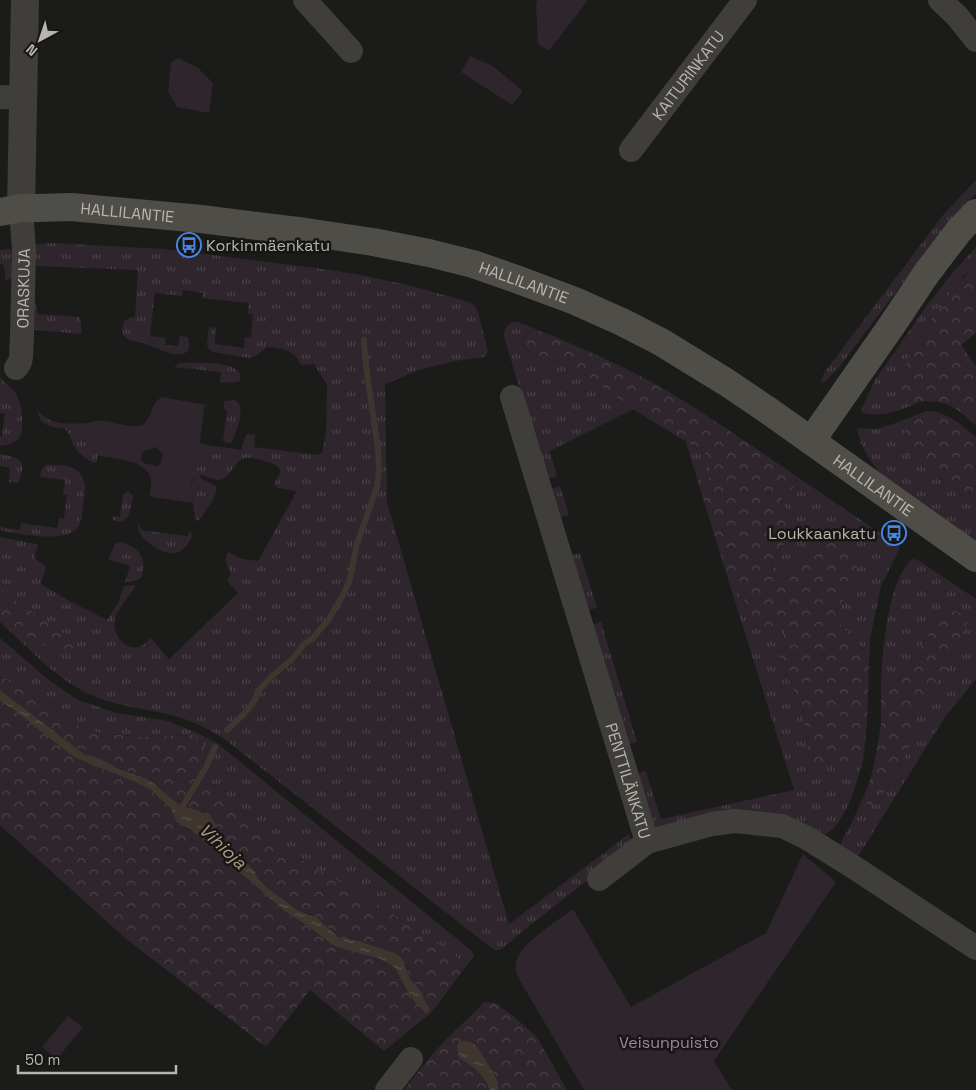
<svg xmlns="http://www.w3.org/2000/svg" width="976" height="1090" viewBox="0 0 976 1090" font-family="'Space Grotesk',sans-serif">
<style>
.grass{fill:url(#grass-tufts)}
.forest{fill:url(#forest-crowns)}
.green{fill:#2e252d;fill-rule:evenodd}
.water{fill:url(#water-ripples)}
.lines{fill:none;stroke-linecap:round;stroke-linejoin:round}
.stream{stroke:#3e352f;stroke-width:6}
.minor{stroke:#3f3e3a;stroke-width:24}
.tertiary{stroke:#3f3e3a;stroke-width:28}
.secondary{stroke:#4f4d48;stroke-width:28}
.labels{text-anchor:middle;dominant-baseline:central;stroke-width:5;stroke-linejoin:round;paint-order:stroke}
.street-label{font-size:16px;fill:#b9b4ac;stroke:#161614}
.poi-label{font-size:16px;fill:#b9b4ac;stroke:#161614;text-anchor:start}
.park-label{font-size:16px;fill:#a384a3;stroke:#161614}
.water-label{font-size:18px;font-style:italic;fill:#b29786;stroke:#161614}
</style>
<defs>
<pattern id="grass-tufts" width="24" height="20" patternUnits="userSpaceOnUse" patternTransform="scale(1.25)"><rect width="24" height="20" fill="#2e252d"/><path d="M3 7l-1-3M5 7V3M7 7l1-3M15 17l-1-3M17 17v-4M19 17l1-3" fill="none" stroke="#4a4249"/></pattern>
<pattern id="forest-crowns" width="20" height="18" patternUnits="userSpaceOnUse" patternTransform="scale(1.25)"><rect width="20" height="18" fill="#2e252d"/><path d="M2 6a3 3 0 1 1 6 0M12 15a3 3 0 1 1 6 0" fill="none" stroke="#4a4249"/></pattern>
<pattern id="water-ripples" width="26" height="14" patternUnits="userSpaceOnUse" patternTransform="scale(1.25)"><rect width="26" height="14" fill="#3e352f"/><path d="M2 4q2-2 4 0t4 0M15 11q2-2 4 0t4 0" fill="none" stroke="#58504a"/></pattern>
</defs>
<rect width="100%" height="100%" fill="#1b1b19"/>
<!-- grass -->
<path class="grass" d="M976 180V193L917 264 840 366 826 381 822 383 821 381 824 373 943 215Z
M52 243 164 249 316 268 356 274 412 286 469 302 475 306 478 312 488 351 485 357 455 361 419 370 385 384 387 502 509 924 629 834 633 845 529 926 502 949 499 950H494L223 738C208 729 193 721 175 716 149 709 121 707 96 697 58 682 30 649 0 622V537L36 544 38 545 34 558 46 566 41 584 71 602 107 620 118 603 124 586 135 585V587L116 614C110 629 121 650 138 647 143 646 148 641 151 638L169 659 238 593 227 581 231 574C227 564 223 562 228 552L242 559 258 561 297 491 279 488 274 485C275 482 280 475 280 471 280 463 252 457 245 458 234 461 232 475 222 479 215 482 195 473 190 467 188 464 189 463 188 460 192 454 195 452 202 452L206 448 207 445 241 450 246 435 247 434 255 435 254 447 318 455 322 453 326 434 327 385 314 364 301 365C295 350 282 348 268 347L255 356 249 358 213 352 208 348 207 344 209 327 216 328 215 344 244 348 245 337 251 338 253 314H248L249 303 202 298 203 293 183 290 182 296 155 293 150 336 166 338 165 345 178 346 180 336 188 337C188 340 190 346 189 348 184 363 154 347 146 344 140 341 129 342 124 336 121 332 123 326 124 321L129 318 135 317 138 270 35 266 33 245Z
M976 247V266L963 277 911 400 920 402C901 410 883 418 863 413L861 410 875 380 928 304 954 271Z
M10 249 12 253 14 278 6 280 3 264H0V250Z
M35 302 38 314 79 317 81 322 82 332 80 334 35 330 32 328V303Z
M514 322H518L538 330 529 332 522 340 523 346 537 356 548 359 587 376 633 409 550 451 557 476 548 479 546 477 504 337C504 329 506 325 514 322Z
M179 363C193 363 230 361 239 372 241 375 240 376 240 380L238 382 220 383 221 372 174 367Z
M0 377C4 383 12 387 16 394 22 404 26 429 18 439 14 444 6 445 0 446V437L2 436 5 414 0 413Z
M235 400C238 402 239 403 240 407 242 415 236 437 230 443L223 441 227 410 224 409V402L225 401Z
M37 409C48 426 69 424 87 423L84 426C86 431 88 437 90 442 94 450 100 454 97 462L93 463C85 458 77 452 73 444 70 440 70 433 66 430 64 428 62 428 59 428 45 425 40 424 37 409Z
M924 412 911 424 902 435 901 447 906 454 976 504V543L882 476C871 462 860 447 857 429L859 428 876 429 893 424Z
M686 442 706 454 711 466 708 486 701 492Z
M0 454C22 458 27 461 18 483L9 482 10 468 0 466Z
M45 465C64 465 80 463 85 485 84 495 83 519 78 527 67 544 17 534 0 530V527L20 530 21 523 57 528 59 518H64L67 495H63L65 480 40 477 42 469Z
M796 476 899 546V550L881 586 870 639 869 666 864 650 839 623 835 612 854 585 799 563 790 575 784 580 773 575 772 560 786 541 793 515 781 504 784 495 797 482Z
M197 478H200L216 486C218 497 205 511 199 520L197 521 195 519 191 487C191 482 193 480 197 478Z
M560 486 569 515 560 517 551 489Z
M128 491 133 496C131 505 131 525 117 521 112 520 113 520 112 516L120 517 123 495Z
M139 523 141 530 187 536 191 531 192 536C190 542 185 549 179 552 167 558 143 542 139 531 138 528 138 525 139 523Z
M122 542C140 549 148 559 141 578L138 580 125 582 130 566 108 559 116 543Z
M580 553 597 608 587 610 570 555Z
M912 559 918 560 976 599V679L945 717 859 855 854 856 840 847 843 838 850 826 864 796 865 801 875 805 881 799 910 746 911 724 915 710 924 696 944 675 965 615 951 609C941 613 939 620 933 628 917 650 903 681 881 697 881 663 886 582 912 559Z
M729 582 744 600 752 623 783 625 786 627 780 648 779 658 803 710 809 757 823 764 830 762 853 769 863 761C856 784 847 823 824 835L664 829 654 827 636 774 644 771 646 772 661 819 794 790Z
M601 622 637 742 626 745 591 625Z
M0 638 50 681 78 700 117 713 168 721 197 733 217 743 472 951 474 956 461 973 462 964 455 956 379 905 283 849 210 782 203 769 205 748 192 735 143 737 99 733 74 724 0 676Z"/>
<!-- forest -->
<path class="forest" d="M976 266V333L961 345 976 366V425C967 418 958 408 946 404 927 397 915 409 898 390 904 362 916 343 931 320 944 300 958 282 976 266Z
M538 330C582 348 627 367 669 392 712 418 754 447 796 476 798 491 789 487 784 496 782 498 782 501 781 504L793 516 796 522 786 541 772 560 773 575 784 580C791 574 795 568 801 561 808 553 817 546 826 540L840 542 857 563 854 585 835 612 839 623 864 650 869 666 867 725 863 761 853 769 844 773 834 768 830 762 823 764 814 763 809 757 803 710 779 658 780 648 786 627 783 625 776 631 766 633 752 623 744 600 729 582 701 492 708 486 711 466 706 454 633 409 587 376 548 359 537 356 523 346 522 340 529 332Z
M932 411C951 415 961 425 976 437V504L906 454 901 447 900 441 902 435 911 424 924 412Z
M0 588 11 598 76 641 78 647C71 650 66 649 58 648 34 646 17 629 0 613Z
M951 609 965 615 968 622 953 651 944 675 924 696 915 710 911 724 910 746 881 799 875 805H869L865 801 864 796 870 780 875 760 881 724V697C903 681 917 651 933 628 939 620 941 613 951 609Z
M0 676 74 724 99 733 143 737 192 735 201 739 205 748 203 769 210 782 283 849 379 905 456 956 462 964 461 973 432 1012 384 1051 310 990 266 1047 125 938 0 825V701L13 709 71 755 94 766 106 770 133 781 151 790 171 809 176 821 186 829 191 830 224 857 237 870 287 913 308 926 331 944 343 949 379 958 388 963 395 968 399 975 430 1009 425 1002 422 993 410 979 406 966 395 953 359 941 338 937 321 921 311 914 297 910 291 905 267 888 258 878 255 872 227 844 219 840 217 837 216 826 208 815 194 809 182 806 177 803 152 782 147 779 84 754 0 690Z
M484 1002 495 1003 512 1015 537 1037 567 1090H499C497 1072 484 1057 473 1043L461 1059C476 1065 483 1077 490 1090H404C414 1077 425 1063 436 1050 451 1033 469 1019 484 1002Z"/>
<!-- green -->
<path class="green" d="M537 0H588L549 51 538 44 536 8Z
M470 56 493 66 523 91 512 105 461 72Z
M178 58 197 67 213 83 209 113 177 107 168 92 171 62Z
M161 397 208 405 204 407 200 443 207 445 206 448 202 452C195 452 192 454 188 460 188 468 195 471 201 474L200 478 193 479 191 483 193 503 151 497 149 495C150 490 152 483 151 479 147 460 113 458 98 456 96 452 95 449 92 446 88 442 82 440 81 435 79 426 90 421 96 421 112 419 128 430 143 425 153 415 150 406 161 397ZM155 447 163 454 161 463 157 466 146 464 141 460 142 452Z
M803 854 836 882 714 1061 732 1090H584L519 979C516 972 514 966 517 959 522 943 558 920 573 909L631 1007 766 933Z
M68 1016 83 1027 57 1059 42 1047Z"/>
<!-- water -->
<path class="water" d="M0 690 84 754 100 759 120 769 147 779 152 782 177 803 182 806 194 809 208 815 214 821 216 826 217 837 219 840 235 850 255 872 258 878 267 888 291 905 297 910 316 917 338 937 359 941 395 953 400 957 403 960 410 979 422 993 425 1002 430 1009 428 1012 426 1013 415 1002 407 990 395 968 388 963 378 958 343 949 331 944 308 926 287 913 237 870 224 857 197 835 191 830 180 825 176 821 171 809 151 790 133 781 106 770 94 766 71 755 13 709 0 701Z
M461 1041C465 1041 470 1041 473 1043 480 1049 495 1074 498 1082 498 1084 498 1087 499 1090H490C482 1073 475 1067 459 1058L457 1046Z"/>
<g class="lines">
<!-- stream -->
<path class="stream" d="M227 730 246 712 255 700 258 691 272 676 291 660 298 652 304 644 312 639 329 619 343 595 349 582 357 544 377 487 379 469 378 449 366 366 364 340
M181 809 206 767 215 747"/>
<!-- minor -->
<g class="minor">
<path d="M305 0 351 51"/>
<path d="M940 0 957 16 976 40"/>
<path d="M0 97 22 98"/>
<path id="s1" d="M631 150 745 0"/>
<path id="s2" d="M16 368 20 362 21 357 22 336 24 250 21 208"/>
<path id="s3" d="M512 397 647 842"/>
<path d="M599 879 647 842 712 824 735 821 782 826 807 838 852 866 976 948"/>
<path d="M387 1090 411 1059"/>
</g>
<!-- tertiary -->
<path class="tertiary" d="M21 208 25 0"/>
<!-- secondary -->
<g class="secondary">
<path id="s4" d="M0 212 21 208H38L71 207 201 219 306 232 373 242 429 253 473 264 516 279 575 301 622 322 661 342 726 382 766 409 976 558"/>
<path d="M811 441 892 325 926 274 958 232 976 213"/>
</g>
</g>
<!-- icons -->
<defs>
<symbol id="bus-ring" viewBox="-11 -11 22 22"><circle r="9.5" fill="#161614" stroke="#4586e6" stroke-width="1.5"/><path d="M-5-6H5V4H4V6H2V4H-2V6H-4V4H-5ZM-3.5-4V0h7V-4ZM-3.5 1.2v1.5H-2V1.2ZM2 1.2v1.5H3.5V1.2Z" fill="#4586e6"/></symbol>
</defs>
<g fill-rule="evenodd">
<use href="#bus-ring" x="175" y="231" width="28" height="28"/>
<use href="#bus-ring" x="880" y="519" width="28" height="28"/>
</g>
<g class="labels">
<!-- street labels -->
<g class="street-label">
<text stroke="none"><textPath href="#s1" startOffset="94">KAITURINKATU</textPath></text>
<text stroke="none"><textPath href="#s4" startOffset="128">HALLILANTIE</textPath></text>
<text stroke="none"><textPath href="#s4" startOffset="532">HALLILANTIE</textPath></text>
<text stroke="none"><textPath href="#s2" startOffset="81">ORASKUJA</textPath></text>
<text stroke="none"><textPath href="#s4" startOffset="938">HALLILANTIE</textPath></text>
<text stroke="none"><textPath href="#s3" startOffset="401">PENTTILÄNKATU</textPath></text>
</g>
<!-- poi labels -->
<g class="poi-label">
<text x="206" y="245">Korkinmäenkatu</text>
<text x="876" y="533" text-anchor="end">Loukkaankatu</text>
</g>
<!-- park labels -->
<g class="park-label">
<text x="669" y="1042">Veisunpuisto</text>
</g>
<!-- water labels -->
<g class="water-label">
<text transform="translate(223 846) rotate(43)">Vihioja</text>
</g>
</g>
<!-- north arrow -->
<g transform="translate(40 40) rotate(220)" stroke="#161614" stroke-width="4" paint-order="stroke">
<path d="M0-4L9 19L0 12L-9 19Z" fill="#b9b4ac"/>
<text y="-8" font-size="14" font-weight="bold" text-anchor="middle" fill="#b9b4ac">N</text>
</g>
<!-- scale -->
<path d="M18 1065v8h158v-8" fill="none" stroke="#b9b4ac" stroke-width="2.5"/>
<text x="25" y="1065" font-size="15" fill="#b9b4ac" stroke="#161614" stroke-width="4" paint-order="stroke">50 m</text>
</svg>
